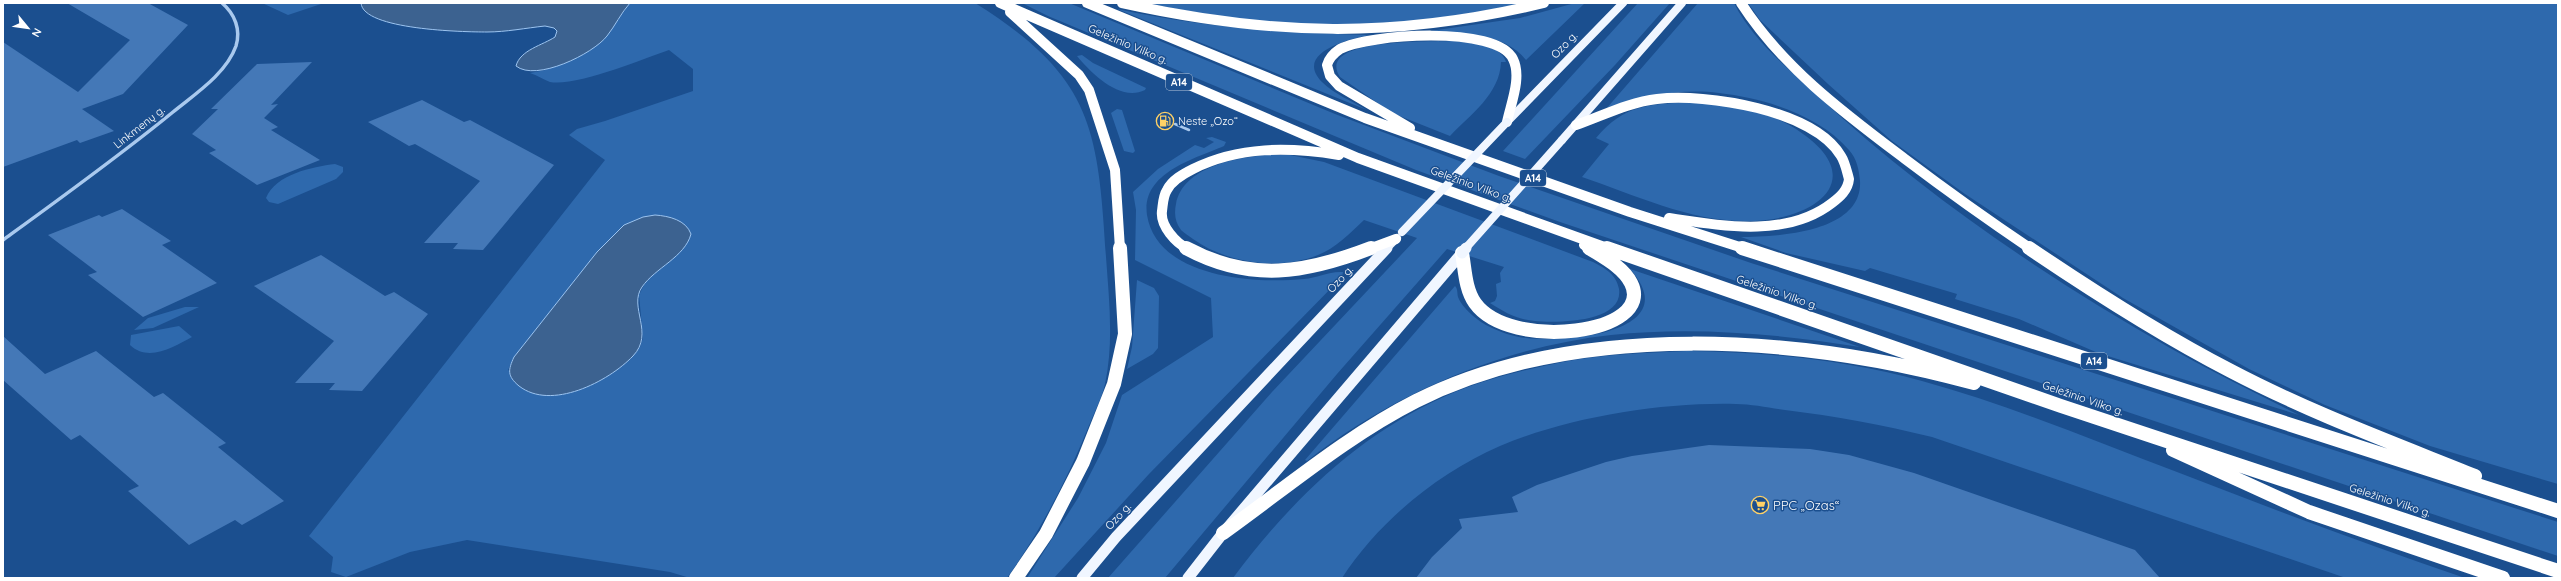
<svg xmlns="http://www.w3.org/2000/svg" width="2561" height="581" viewBox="0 0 2561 581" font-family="Quicksand,sans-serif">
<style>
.green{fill:#2e69ad;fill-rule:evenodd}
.water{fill:#3c6290;stroke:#9cc4f0}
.building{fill:#4478b7}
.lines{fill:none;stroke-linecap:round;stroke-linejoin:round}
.lane{stroke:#a9c9ee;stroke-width:2.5}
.street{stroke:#a9c9ee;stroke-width:3.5}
.primary-far1{stroke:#f0f6ff;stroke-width:8}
.primary{stroke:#f0f6ff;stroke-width:11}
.highway-far1{stroke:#fff;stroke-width:10}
.highway{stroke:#fff;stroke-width:14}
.primary-bridge-far1{stroke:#f0f6ff;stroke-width:8}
.primary-bridge{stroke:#f0f6ff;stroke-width:11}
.labels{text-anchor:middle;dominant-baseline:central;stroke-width:3;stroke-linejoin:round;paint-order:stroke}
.shield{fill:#1b4f8f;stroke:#bbcadd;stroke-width:1}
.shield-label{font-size:10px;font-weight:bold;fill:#fff}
.street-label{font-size:11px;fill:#fff;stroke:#1b4f8f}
.poi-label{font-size:11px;fill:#fff;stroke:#1b4f8f;text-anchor:start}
.near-poi-label{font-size:13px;fill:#fff;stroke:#1b4f8f;text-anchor:start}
</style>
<rect width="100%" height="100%" fill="#1b4f8f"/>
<!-- green -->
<path class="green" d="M262 3H324L288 15Z
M630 3H975C1092 76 1098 127 1106 257 1109 299 1114 342 1105 384 1102 397 1095 411 1090 423 1068 478 1041 530 1007 578H690L670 572 467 540 410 552 346 577 331 572 333 557 309 536 605 160 569 135 577 129 605 121 693 91V69L669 50C643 59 575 87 550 82 544 80 537 75 530 73L545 70 606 37ZM655 215 666 216 646 281 639 295 643 338 640 347 617 369 583 387 552 395 508 370 514 357 597 252 624 225 643 217Z
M1022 3H1069L1335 114 1499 176 1751 263 2558 522V556L1560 222 1416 170 1048 16Z
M1144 3H1527C1467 14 1408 24 1346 25 1278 27 1210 15 1144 3Z
M1575 3H1585L1526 60C1504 32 1462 34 1430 31L1520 18Z
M1638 3H1670L1615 65 1525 159 1503 151Z
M1698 3H1734C1753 41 1789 69 1819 97 1924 195 2046 277 2170 348 2212 372 2256 393 2299 415L2098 353 2019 319 1955 299 1957 294 1870 268 1865 271 1786 253 1741 237C1776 237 1863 233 1860 181 1859 170 1857 159 1849 150 1819 115 1764 98 1719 93 1679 88 1644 97 1606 109Z
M1748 3H2558V484L2430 446 2325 405 2249 369 2123 298 1965 194 1892 141 1828 84 1760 20Z
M1117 9C1201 27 1283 33 1369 35 1351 39 1293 52 1322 82 1334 94 1352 101 1367 110Z
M1454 41C1469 43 1501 44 1506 62H1501C1500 94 1470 115 1450 136L1392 113 1340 77C1314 37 1435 42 1454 41Z
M1082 55 1093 63 1146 88 1145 90C1120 102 1092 74 1077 56Z
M1689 102C1723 105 1760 108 1791 126 1876 177 1816 222 1745 221 1689 221 1635 195 1582 177L1609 144 1596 138C1625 104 1647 105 1689 102Z
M1117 109 1122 110 1135 151 1133 153 1124 151 1111 113Z
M1212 137 1226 142 1224 146C1194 159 1141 173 1147 215 1157 278 1255 284 1304 279 1317 278 1329 271 1343 272L1342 277 1149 474 1054 578H1027L1078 498 1106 443 1122 395 1213 337 1211 298 1135 260 1136 210 1133 192 1158 169 1195 145 1204 148 1214 142 1206 138Z
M1266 155H1290L1324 162 1593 262C1606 269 1616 274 1619 289 1624 323 1556 323 1535 321 1518 320 1504 312 1490 303L1495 301 1497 296 1496 284 1501 282 1500 273 1504 267 1447 249 1337 374 1165 578H1108L1272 392 1417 238 1364 220C1350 233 1336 248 1318 255 1279 271 1226 263 1193 239 1189 236 1184 233 1181 230 1175 222 1174 213 1176 204 1183 167 1235 158 1266 155Z
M335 164 343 167V172L336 179 278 204 269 202 266 198C276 174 312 167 335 164Z
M1630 269 1860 347C1778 334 1694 326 1611 335 1502 347 1392 394 1307 461L1305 460 1455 286C1458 289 1457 293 1458 297 1462 308 1478 321 1488 326 1500 332 1514 337 1526 338 1565 343 1687 333 1630 269Z
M1137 280 1154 288 1159 296 1158 348 1153 354 1127 369 1132 347Z
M185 307H199L153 328 134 330 148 318Z
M179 326 192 337C175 346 149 363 130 345L131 335Z
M1687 351C1766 352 1845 360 1922 381 2009 405 2093 440 2177 472 2272 509 2368 545 2465 578H2346L1932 437C1883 425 1835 416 1785 410 1769 408 1752 404 1736 404 1662 402 1569 417 1500 446 1438 473 1379 521 1342 578H1233C1292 499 1363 430 1455 392 1489 378 1528 369 1563 362 1604 354 1646 353 1687 351Z"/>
<!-- water -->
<path class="water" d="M361 3H630C621 13 615 26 607 36 593 54 536 82 516 66 520 50 543 45 555 37L557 31 554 28 545 26C526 28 506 32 487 32 464 32 363 30 361 3Z
M655 215C669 216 686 220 691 234 685 257 655 268 642 287 628 307 655 333 633 356 608 382 551 411 519 386 507 376 508 370 514 357L597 252 624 225 643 217Z"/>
<!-- building -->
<path class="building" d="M67 3H148L188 25 123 94 82 109 114 131 80 143 77 140 3 167V42L78 92 130 40Z
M312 62 271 105 278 104 264 118 278 127 271 130 320 160 257 185 209 153 216 150 192 134 218 109H211L257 64Z
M422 100 464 122 470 120 554 165 483 250 453 249 458 243H424L480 181 415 144 409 146 368 122Z
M122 209 171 241 162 245 217 283 143 317 88 275 97 272 48 235 99 215 102 217Z
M321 255 385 296 394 292 428 314 362 391 329 390 335 383H295L334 341 254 286Z
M3 336 45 374 96 351 154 397 163 393 226 443 218 447 284 501 242 525 235 520 189 545 128 491 139 486 80 435 71 440 3 380Z
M1709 445 1810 449 1849 455 1914 473 2135 550 2160 578H1416L1432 557 1462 528 1459 519 1518 512 1512 497 1537 485 1606 462 1632 456Z"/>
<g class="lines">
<!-- lane -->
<path class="lane" d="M1175 124 1189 130"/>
<!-- street -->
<path class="street" d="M3 240C61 198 118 157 173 112 195 94 226 74 236 46 241 30 235 14 222 3"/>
<!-- primary-far1 -->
<path class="primary-far1" d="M1507 122 1623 3
M1562 140 1682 3
M1386 249 1397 238"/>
<!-- primary -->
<path class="primary" d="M1082 578 1116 537 1387 248
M1188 578 1223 533 1462 253"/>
<!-- highway-far1 -->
<path class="highway-far1" d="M1000 3 1358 158 1610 249
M1087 3 1365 118 1630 212 1746 249
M1122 3C1272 36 1394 39 1544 3
M1741 3C1783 68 1844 113 1905 159 1946 190 1988 220 2031 249
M1010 12 1079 75 1089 90 1115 170 1120 249
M1576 125C1602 116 1629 102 1657 99 1706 93 1814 110 1841 156 1845 162 1847 172 1849 179 1848 190 1840 197 1832 203 1787 238 1722 226 1669 218
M1410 128 1339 86 1330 76 1327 65C1329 58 1334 53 1340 49 1369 34 1497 25 1513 59 1522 77 1511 103 1507 122
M1584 245 1591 249
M1188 249C1176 243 1160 226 1162 211 1163 204 1163 196 1167 190 1172 180 1183 174 1193 169 1239 146 1289 147 1339 155
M1369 249 1396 239"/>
<!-- highway -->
<path class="highway" d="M1186 248C1251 283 1306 273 1371 248
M1607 248 2061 406 2558 571
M1742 248 2558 511
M2029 248C2094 292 2161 335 2231 371 2309 412 2393 443 2475 476
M1462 253C1465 269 1465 289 1475 303 1510 352 1657 334 1631 283 1623 267 1603 257 1589 248
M2173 450 2309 512 2503 578
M1223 533C1286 488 1347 436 1416 401 1580 319 1802 336 1974 383
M1016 578 1046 534 1083 462 1114 384 1125 334 1120 248"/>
<!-- primary-bridge-far1 -->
<path class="primary-bridge-far1" d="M1402 232 1507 122
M1465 249 1562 140"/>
<!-- primary-bridge -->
<path class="primary-bridge" d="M1462 253 1466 248"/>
</g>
<!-- icons -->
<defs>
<symbol id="fuel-ring" viewBox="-11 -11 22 22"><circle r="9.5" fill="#1b4f8f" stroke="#ffd166" stroke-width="1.5"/><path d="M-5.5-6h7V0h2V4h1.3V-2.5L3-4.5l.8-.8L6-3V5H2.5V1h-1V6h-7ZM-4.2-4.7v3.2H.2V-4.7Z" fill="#ffd166"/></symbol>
<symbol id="supermarket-ring" viewBox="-11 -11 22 22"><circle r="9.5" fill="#1b4f8f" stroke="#ffd166" stroke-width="1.5"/><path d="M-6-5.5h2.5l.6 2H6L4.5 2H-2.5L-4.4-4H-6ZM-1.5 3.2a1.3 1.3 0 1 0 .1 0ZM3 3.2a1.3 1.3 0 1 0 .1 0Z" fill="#ffd166"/></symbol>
</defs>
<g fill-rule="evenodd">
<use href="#fuel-ring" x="1155" y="111" width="20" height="20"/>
<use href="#supermarket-ring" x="1750" y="495" width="20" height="20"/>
</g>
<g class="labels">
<!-- shield labels -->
<g class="shield">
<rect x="1166" y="74" width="26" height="16" rx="3"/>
<rect x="1520" y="170" width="26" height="16" rx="3"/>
<rect x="2081" y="353" width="26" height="16" rx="3"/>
</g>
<g class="shield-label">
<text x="1179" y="82">A14</text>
<text x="1533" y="178">A14</text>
<text x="2094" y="361">A14</text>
</g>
<!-- street labels -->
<g class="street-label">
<text transform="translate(1128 44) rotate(23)">Geležinio Vilko g.</text>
<text transform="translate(1564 45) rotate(-46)">Ozo g.</text>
<text transform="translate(139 127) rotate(-38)">Linkmenų g.</text>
<text transform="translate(1471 184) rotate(20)">Geležinio Vilko g.</text>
<text transform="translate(1340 279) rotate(-47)">Ozo g.</text>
<text transform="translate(1777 292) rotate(19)">Geležinio Vilko g.</text>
<text transform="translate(2083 398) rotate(19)">Geležinio Vilko g.</text>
<text transform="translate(2390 500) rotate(18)">Geležinio Vilko g.</text>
<text transform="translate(1118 516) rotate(-47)">Ozo g.</text>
</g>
<!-- poi labels -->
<g class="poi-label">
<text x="1178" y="121">Neste „Ozo“</text>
</g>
<!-- near-poi labels -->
<g class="near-poi-label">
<text x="1773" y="505">PPC „Ozas“</text>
</g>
</g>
<!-- border -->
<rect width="2561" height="581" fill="none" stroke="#ffffff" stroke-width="8"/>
<!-- north arrow -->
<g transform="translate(28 28) rotate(119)" stroke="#1b4f8f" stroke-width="3" paint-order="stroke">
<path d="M0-3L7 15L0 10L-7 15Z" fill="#ffffff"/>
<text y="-6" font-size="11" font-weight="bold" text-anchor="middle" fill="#ffffff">N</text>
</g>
</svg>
